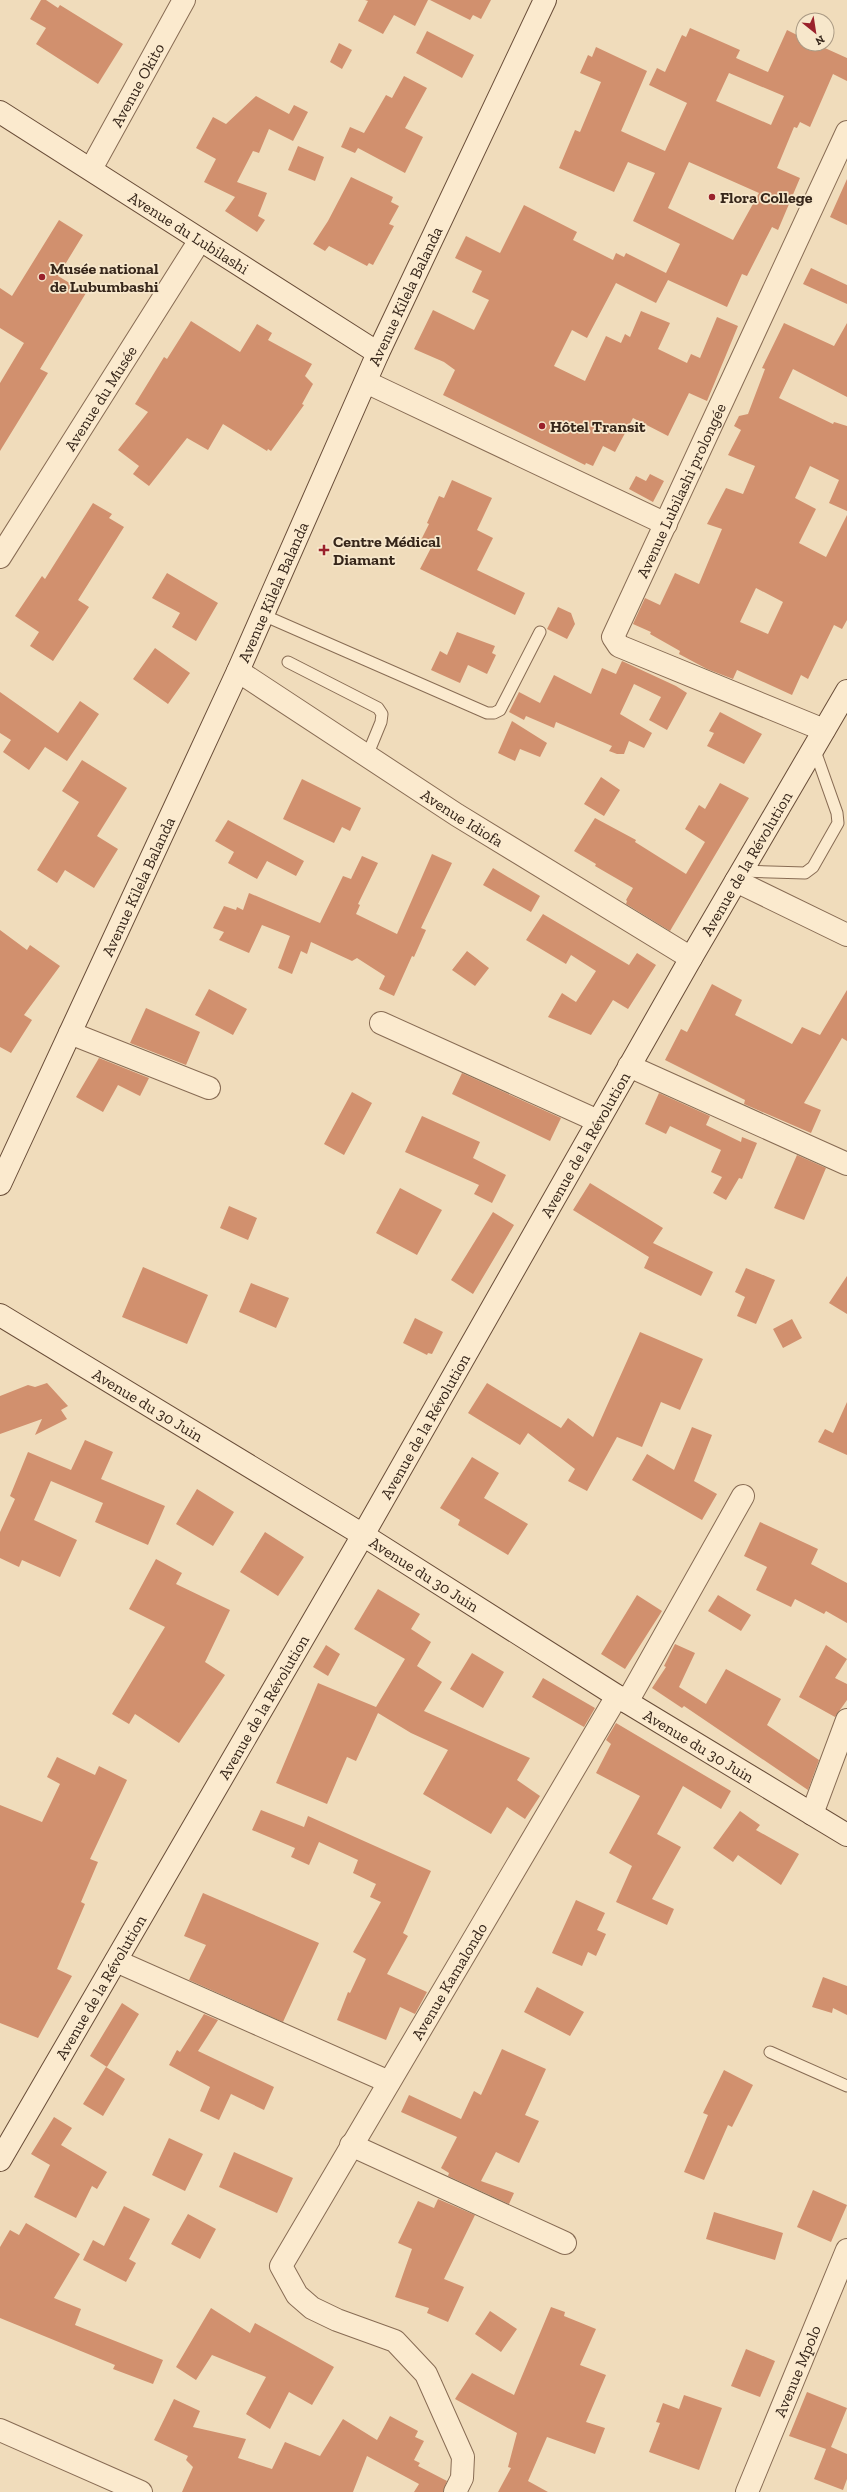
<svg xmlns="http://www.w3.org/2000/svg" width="847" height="2492" viewBox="0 0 847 2492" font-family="'Zilla Slab',serif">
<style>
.building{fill:#d1906e;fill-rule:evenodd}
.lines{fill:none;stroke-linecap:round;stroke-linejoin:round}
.lane-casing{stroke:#886c54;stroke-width:13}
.street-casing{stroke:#886c54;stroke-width:24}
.secondary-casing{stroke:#694d38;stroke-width:24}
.lane{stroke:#fbeace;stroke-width:11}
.street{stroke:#fbeace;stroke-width:22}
.secondary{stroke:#fbeace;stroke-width:22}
.poi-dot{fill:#9a212b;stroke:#f7e7cb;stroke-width:1.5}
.labels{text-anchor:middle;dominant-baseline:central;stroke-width:3.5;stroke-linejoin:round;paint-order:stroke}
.street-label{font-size:16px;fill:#36261a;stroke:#f7e7cb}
.poi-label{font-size:16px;font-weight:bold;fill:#36261a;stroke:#f7e7cb;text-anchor:start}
</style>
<rect width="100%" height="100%" fill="#f0dcbb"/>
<!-- building -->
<path class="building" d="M41 0H46L58 8 60 5 123 44 98 84 36 44 46 28 30 19Z
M365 0H428L415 26 394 15 383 34 358 21 368 1Z
M430 0H491L481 19 473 15 470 20Z
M690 28 740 50 736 58 768 72 787 30 803 38V44H816L847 58V81L833 74 810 127 800 122 797 128 794 127 777 168 800 178 778 230 772 227 747 276 742 274 727 307 668 280 656 303 616 283 587 338 572 330 554 366 585 381 606 336 621 343 625 334 630 337 641 311 670 323 658 349 687 363 691 354 700 358 717 317 738 326 707 401 689 393 668 436 633 418 615 452 603 446 593 466 586 463 585 465 443 395 455 370 444 362 414 349 433 310 474 330 489 300 472 292 482 271 455 258 466 236 500 253 524 205 577 232 573 240 613 260 616 253 624 257 626 253 666 273 680 244 633 221 655 173 628 162 614 192 559 168 575 130 580 132 601 82 580 73 588 55 592 57 596 47 647 71 621 131 665 151 687 103 649 85 657 68 665 72 682 35 686 37ZM729 73 784 96 771 125 716 101ZM689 162 759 193 733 240 668 208Z
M427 31 474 55 462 78 416 53Z
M339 43 352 50 342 69 330 62Z
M404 76 427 88 405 128 423 137 405 173 358 148 355 153 341 147 350 127 364 133 386 95 392 98Z
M256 96 289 114 294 105 308 112 293 141 269 129 259 153 253 151 237 182 267 193 258 216 265 220 257 232 225 211 235 197 204 182 216 159 196 148 213 117 226 124Z
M298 146 324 157 315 181 288 170Z
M351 177 393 197 391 202 399 206 389 224 394 226 373 265 369 263 367 266 329 246 325 251 313 244 328 221Z
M847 179V225L830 217Z
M59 220 83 235 58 276 86 293 40 369 48 373 0 451V383L24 343 0 328V288L12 296Z
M811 268 847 285V304L803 284Z
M191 321 240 352 257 324 272 333 268 340 312 364 305 376 313 384 302 404 304 405 271 451 268 449 267 451 223 424 208 450 187 438 149 486 133 474 139 466 118 450 148 412 135 404 164 357 167 359Z
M784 323 834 346 847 323V397L793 369 779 398 833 424 834 422 847 426V511L829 503 839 480 810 466 795 498 816 509 799 543 826 557 847 515V620L842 629 834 625 808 679 801 675 792 695 737 670 733 679 707 669 679 654 680 651 650 634 651 632 633 624 645 598 660 605 675 573 699 584 722 529 707 524 726 488 743 494 755 466 728 455 741 430 734 426 739 416 748 414 765 369 762 368ZM756 588 783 602 768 634 740 622Z
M650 474 664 481 653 502 629 489 636 476 646 481Z
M452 480 492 498 477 530 493 538 477 570 525 593 515 615 420 569 432 546 421 540 429 524 427 523 439 496 444 498Z
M93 503 112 514 109 518 124 527 78 600 89 607 53 661 30 646 39 632 15 616 42 576 45 579Z
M167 573 218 603 196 641 172 627 180 613 152 598Z
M558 607 571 613 575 624 567 639 547 629Z
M457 632 495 646 492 653 496 655 487 674 468 665 460 683 431 670 440 651 447 655Z
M155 648 190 673 168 704 133 679Z
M622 661 676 686 687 693 667 730 649 720 661 697 634 684 620 714 652 733 644 748 629 741 624 754H617L609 751 612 746 556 722 554 728 526 716 524 720 509 712 519 692 540 703 554 675 591 694 602 668 616 674Z
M0 692 58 733 80 701 99 714 67 761 45 747 29 770 3 752 11 740 0 733Z
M720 712 762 734 744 764 707 746 714 733 709 731Z
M512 721 547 743 540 757 520 749 515 761 498 753Z
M82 760 127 788 97 836 118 849 94 888 65 870 57 883 37 870 79 802 62 791Z
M601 777 620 790 604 816 584 804Z
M302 779 361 808 350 831 342 827 334 843 283 819Z
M720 783 749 798 670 931 626 904 627 901 626 900 633 888 595 866 596 864 574 851 595 818 636 840 635 842 686 874 705 842 685 829 699 805 705 809Z
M228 820 304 861 296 876 267 861 257 879 228 863 234 852 215 841Z
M432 854 452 863 421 928 426 930 414 957 412 956 394 996 379 989 385 976 357 958 352 961 311 942 307 954 301 951 292 974 278 968 290 936 262 925 249 953 219 940 224 932 213 928 224 906 236 910 237 907 243 910 249 893 320 923 343 876 351 879 362 856 378 863 358 904 360 905 356 914 397 934Z
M493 868 540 896 531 912 483 885Z
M543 914 629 965 637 953 656 965 628 1009 613 1000 591 1035 548 1017 562 993 576 1002 596 971 571 955 566 964 526 940Z
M0 930 27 950 30 945 60 966 24 1015 32 1020 11 1053 0 1047Z
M467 951 489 968 475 986 452 970Z
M712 984 742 1000 735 1015 792 1044 802 1027 820 1035 847 990V1041L842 1038 804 1103 821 1110 811 1133 744 1104 745 1100 665 1060 681 1029 687 1032Z
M209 989 247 1009 233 1035 195 1015Z
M146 1008 200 1032 186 1065 130 1043Z
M99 1058 149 1078 140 1096 118 1085 103 1112 76 1097Z
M462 1073 561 1118 550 1141 452 1094Z
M352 1092 372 1103 344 1155 324 1144Z
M659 1093 710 1116 706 1125 741 1142 742 1137 757 1143 742 1179 739 1178 726 1200 713 1193 722 1177 711 1172 721 1150 670 1126 666 1134 645 1124Z
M422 1116 480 1142 473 1158 506 1175 492 1203 474 1194 479 1185 405 1152Z
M797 1155 826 1168 804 1220 774 1208Z
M590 1183 663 1228 653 1243 713 1272 701 1296 644 1268 649 1257 573 1210Z
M400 1188 442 1210 417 1255 376 1233Z
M229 1206 257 1218 248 1240 220 1228Z
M493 1212 514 1225 473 1294 451 1280Z
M143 1267 208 1295 187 1344 122 1317Z
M746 1268 775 1280 756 1324 737 1316 745 1297 735 1292Z
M847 1276V1314L829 1303Z
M251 1283 289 1298 276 1328 239 1312Z
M415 1318 443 1332 432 1354 428 1353 427 1355 403 1343Z
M792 1319 802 1338 783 1348 773 1329Z
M640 1332 703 1359 680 1410 661 1402 642 1447 617 1437 587 1491 568 1481 575 1469 528 1433 520 1445 468 1413 487 1383 561 1428 568 1418 593 1437Z
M47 1383 68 1406 61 1410 67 1419 35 1435 42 1419 0 1434V1396L28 1385 35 1387Z
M847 1402V1455L818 1442 825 1429 833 1433Z
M692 1427 712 1435 694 1481 717 1494 702 1520 632 1480 647 1454 674 1470Z
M85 1440 113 1452 101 1479 165 1506 148 1545 95 1522 103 1503 51 1481 34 1520 77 1540 60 1577 22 1560 19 1567 0 1558V1532L15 1499 10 1496 28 1452 71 1470Z
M472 1457 499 1473 484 1498 528 1524 508 1555 458 1525 460 1520 440 1508Z
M197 1489 234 1512 213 1546 176 1524Z
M760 1522 818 1549 811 1564 847 1583V1623L826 1611 824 1614 795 1599 791 1607 756 1590 767 1567 744 1556Z
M265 1532 304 1557 278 1596 240 1572Z
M156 1559 182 1573 176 1584 230 1610 205 1662 225 1675 179 1743 135 1714 129 1724 112 1714 165 1627 129 1609Z
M378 1589 420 1614 411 1629 431 1642 417 1666 442 1682 424 1711 530 1758 517 1780 540 1796 525 1819 507 1807 491 1834 423 1794 448 1750 411 1733 378 1713 356 1761 347 1757 327 1804 276 1783 318 1683 376 1707 405 1659 354 1629Z
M637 1595 662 1611 625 1669 601 1654Z
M718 1595 751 1615 741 1631 708 1611Z
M675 1644 695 1653 679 1687 706 1704 726 1669 781 1699 767 1725 819 1760 808 1790 684 1706 682 1708 652 1688 666 1667 664 1666Z
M326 1645 340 1654 328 1676 313 1667Z
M826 1645 847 1659 835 1678 847 1684V1700L835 1717 799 1697Z
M472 1653 504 1672 483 1708 450 1689Z
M543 1678 595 1708 584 1727 532 1697Z
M616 1723 731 1791 721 1809 683 1786 657 1834 681 1847 652 1899 674 1909 667 1925 616 1902 632 1866 609 1853 640 1796 596 1773 611 1744 606 1740Z
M57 1757 95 1775 99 1766 127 1780 90 1859 98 1862 81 1902 85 1904 57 1969 72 1976 38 2038 0 2023V1805L42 1822 60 1784 47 1777Z
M261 1810 304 1827 308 1816 431 1871 403 1933 408 1936 387 1974 427 1992 415 2014 400 2007 386 2040 337 2020 348 1992 350 1993 366 1959 353 1952 381 1902 370 1897 376 1884 353 1873 358 1860 319 1842 309 1865 291 1857 295 1848 252 1830Z
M740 1811 760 1825 756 1830 799 1854 781 1885 738 1855 733 1862 713 1848Z
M203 1893 319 1943 283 2022 189 1980 206 1945 184 1936Z
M576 1900 605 1913 597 1930 606 1934 596 1956 588 1952 582 1966 552 1953Z
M823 1977 847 1986V2015L833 2008 832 2013 812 2007Z
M537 1987 584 2012 570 2036 524 2012Z
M122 2003 139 2014 107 2067 90 2056Z
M204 2014 218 2020 198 2051 274 2087 264 2110 231 2094 219 2120 200 2111 210 2087 169 2065 177 2050 180 2052Z
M502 2049 546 2069 525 2115 539 2121 519 2163 496 2152 481 2181 514 2193 509 2204 448 2176 449 2173 441 2168 457 2137 401 2112 409 2095 461 2119 474 2091 481 2095Z
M106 2067 125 2079 103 2116 83 2104Z
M724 2070 753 2085 732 2127 728 2125 704 2180 684 2172 708 2115 703 2113Z
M54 2117 72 2128 61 2145 107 2172 97 2189 92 2186 76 2218 34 2197 50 2165 31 2154Z
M169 2138 203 2154 185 2191 152 2175Z
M234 2152 293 2178 277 2213 219 2187Z
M813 2190 847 2205 831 2242 797 2227Z
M438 2199 475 2215 444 2279 464 2287 448 2322 427 2313 429 2308 395 2297 412 2249 398 2243 418 2201 434 2208Z
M124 2206 150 2219 129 2259 136 2263 126 2282 83 2260 93 2240 104 2246Z
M714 2212 783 2233 775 2260 706 2239Z
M188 2214 216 2229 200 2259 171 2244Z
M26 2223 80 2254 54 2298 81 2309 75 2325 163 2360 153 2384 113 2369 115 2365 0 2318V2247L10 2230 19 2235Z
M551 2307 565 2312 564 2316 596 2329 580 2365 606 2375 586 2422 605 2428 595 2454 547 2437 528 2481 548 2492H498L511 2468 508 2467 517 2433 455 2399 472 2373 514 2395Z
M211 2308 250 2333 255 2323 334 2367 312 2405 289 2392 270 2429 246 2414 266 2377 212 2355 196 2380 176 2367Z
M490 2311 517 2329 501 2352 475 2334Z
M746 2349 775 2361 760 2397 731 2386Z
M807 2392 847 2408 831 2447 847 2454V2479L843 2490 814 2479 826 2449 789 2436Z
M684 2395 722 2408 699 2470 649 2452 660 2423 656 2422 663 2403 679 2409Z
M174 2399 200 2411 193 2427 246 2439 238 2458 272 2469 285 2442 320 2456 343 2419 377 2440 390 2416 418 2431 415 2437 424 2441 414 2460 420 2463 418 2466 447 2481 443 2492H414L419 2484 367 2456 353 2492H182L193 2467 186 2460 188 2456 154 2440Z"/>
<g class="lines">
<defs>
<path id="lane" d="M263 615 487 713H494L500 710 540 632
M288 662 378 708 382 714 381 722 367 756
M742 871 805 873 813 867 838 823 837 813 814 748
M770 2052 847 2086"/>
<g id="street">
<path id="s1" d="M91 169 184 0"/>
<path d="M366 382 666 524"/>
<path id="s2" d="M0 557 200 240"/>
<path id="s3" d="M238 671 457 815 691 958"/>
<path id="s4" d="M824 730 619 646 613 637 847 132"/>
<path d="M736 881 847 935"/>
<path d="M381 1023 598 1121"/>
<path d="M70 1033 209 1088"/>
<path d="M629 1066 847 1164"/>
<path d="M627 1702 743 1496"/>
<path d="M812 1814 847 1720"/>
<path d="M116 1961 389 2082"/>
<path d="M351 2145 565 2243"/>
<path d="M0 2430 141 2492"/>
<path id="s5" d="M455 2492 462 2478 463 2457 426 2374 395 2341 337 2320 312 2308 297 2295 281 2266 617 1696"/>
<path id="s6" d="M747 2492 847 2250"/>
</g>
<g id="secondary">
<path id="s7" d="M0 112 378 353"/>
<path id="s8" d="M0 1184 238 671 378 353 545 0"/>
<path id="s9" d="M0 1315 363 1535 617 1696 847 1835"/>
<path id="s10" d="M0 2160 363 1535 691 958 847 691"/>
</g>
</defs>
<!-- lane casing -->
<use href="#lane" class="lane-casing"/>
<!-- street casing -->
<use href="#street" class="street-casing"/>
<!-- secondary casing -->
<use href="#secondary" class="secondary-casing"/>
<!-- lane -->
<use href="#lane" class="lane"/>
<!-- street -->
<use href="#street" class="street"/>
<!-- secondary -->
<use href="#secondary" class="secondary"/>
</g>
<!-- markers -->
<g class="poi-dot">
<circle cx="712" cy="197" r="4"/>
<circle cx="42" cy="277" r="4"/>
<circle cx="542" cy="426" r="4"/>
<path d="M322 544h4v4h4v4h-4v4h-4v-4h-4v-4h4z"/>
</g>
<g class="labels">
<!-- street labels -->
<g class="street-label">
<text stroke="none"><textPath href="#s1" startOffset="96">Avenue Okito</textPath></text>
<text stroke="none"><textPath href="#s7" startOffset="224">Avenue du Lubilashi</textPath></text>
<text stroke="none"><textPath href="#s8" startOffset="976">Avenue Kilela Balanda</textPath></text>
<text stroke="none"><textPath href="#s2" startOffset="188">Avenue du Musée</textPath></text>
<text stroke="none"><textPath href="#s4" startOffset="394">Avenue Lubilashi prolongée</textPath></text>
<text stroke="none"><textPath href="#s8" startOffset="652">Avenue Kilela Balanda</textPath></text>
<text stroke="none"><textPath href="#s3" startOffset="268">Avenue Idiofa</textPath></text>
<text stroke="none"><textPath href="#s10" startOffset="1496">Avenue de la Révolution</textPath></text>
<text stroke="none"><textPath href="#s8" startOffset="328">Avenue Kilela Balanda</textPath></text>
<text stroke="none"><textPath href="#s10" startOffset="1172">Avenue de la Révolution</textPath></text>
<text stroke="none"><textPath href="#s9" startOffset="173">Avenue du 30 Juin</textPath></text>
<text stroke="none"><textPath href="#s10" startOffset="848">Avenue de la Révolution</textPath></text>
<text stroke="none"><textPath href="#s9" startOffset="497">Avenue du 30 Juin</textPath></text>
<text stroke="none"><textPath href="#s10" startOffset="524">Avenue de la Révolution</textPath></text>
<text stroke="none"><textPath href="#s9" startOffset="821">Avenue du 30 Juin</textPath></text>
<text stroke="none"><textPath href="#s5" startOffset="646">Avenue Kamalondo</textPath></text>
<text stroke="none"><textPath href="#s10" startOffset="200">Avenue de la Révolution</textPath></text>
<text stroke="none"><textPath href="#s6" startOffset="131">Avenue Mpolo</textPath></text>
</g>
<!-- poi labels -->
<g class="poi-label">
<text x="720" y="197">Flora College</text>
<text x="50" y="268">Musée national<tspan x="50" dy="18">de Lubumbashi</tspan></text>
<text x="550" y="426">Hôtel Transit</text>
<text x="333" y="541">Centre Médical<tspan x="333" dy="18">Diamant</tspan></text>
</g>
</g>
<!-- north arrow -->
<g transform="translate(815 32) rotate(150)"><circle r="19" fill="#f7e7cb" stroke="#aa9a84"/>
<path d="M0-3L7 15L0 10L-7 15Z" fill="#9a212b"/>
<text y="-6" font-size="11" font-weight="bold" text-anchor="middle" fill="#36261a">N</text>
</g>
</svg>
